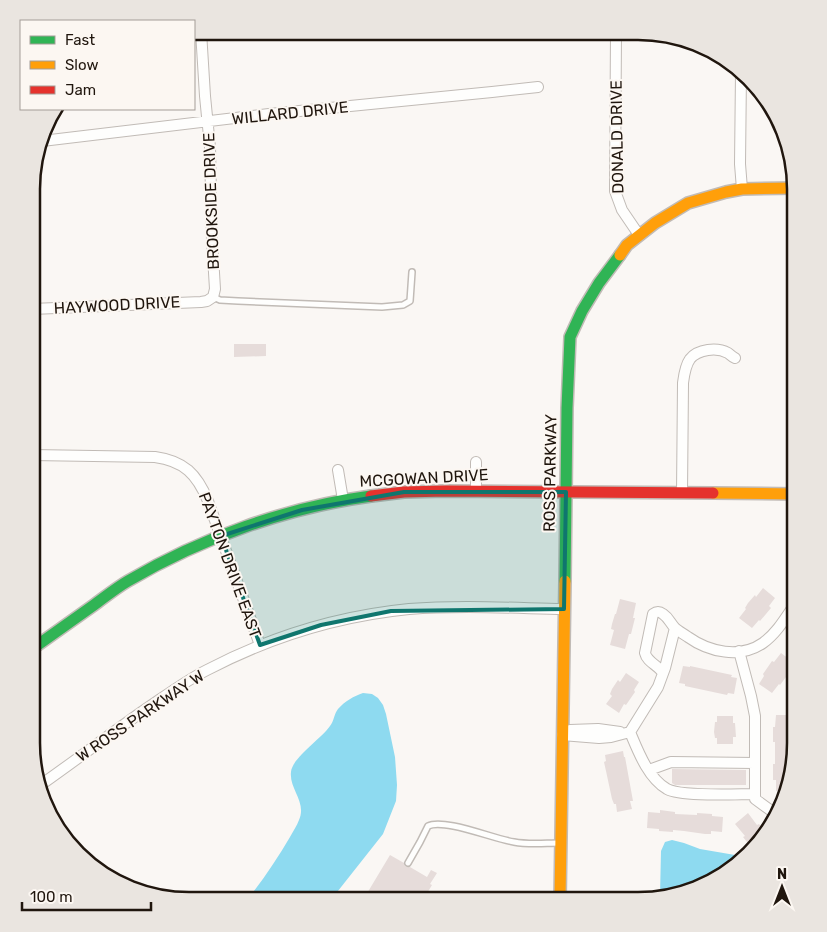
<svg xmlns="http://www.w3.org/2000/svg" width="827" height="932" viewBox="0 0 827 932" font-family="Rubik,sans-serif">
<style>
.water{fill:#8edaf0}
.building{fill:#e6dcda}
.lines{fill:none;stroke-linecap:round;stroke-linejoin:round}
.lane-casing{stroke:#c1bbb6;stroke-width:8}
.street-casing{stroke:#c1bbb6;stroke-width:12}
.fast-casing{stroke:#c1bbb6;stroke-width:14}
.slow-casing{stroke:#c1bbb6;stroke-width:14}
.jam-casing{stroke:#c1bbb6;stroke-width:14}
.lane{stroke:#fefefd;stroke-width:5}
.street{stroke:#fefefd;stroke-width:10}
.fast{stroke:#30b455;stroke-width:11}
.slow{stroke:#ff9f0a;stroke-width:11}
.jam{stroke:#e5322d;stroke-width:11}
.marked{fill:#0f766e;fill-opacity:0.2;stroke:#0f766e;stroke-width:4;stroke-linejoin:round}
.labels{text-anchor:middle;dominant-baseline:central;stroke-width:4;stroke-linejoin:round;paint-order:stroke}
.street-label{font-size:16px;fill:#20160e;stroke:#fcf7f2}
.rim{fill:none;stroke:#20160e;stroke-width:2.5}
</style>
<rect width="100%" height="100%" fill="#faf7f4"/>
<!-- water -->
<path class="water" d="M363 693 372 694 378 698 383 705 386 714 395 757 397 785 396 801 383 834 334 896 329 900H247C263 880 277 859 290 837 293 831 297 826 299 820 307 802 289 789 291 772 292 758 321 739 330 726 334 721 334 714 338 709 345 701 354 696 363 693Z
M672 840 684 843 700 849 735 855 741 858 725 874 660 896 661 851 665 842Z"/>
<!-- building -->
<path class="building" d="M234 344H266V356L234 357Z
M763 588 775 598 769 606 771 608 760 621 759 620 752 628 739 618 746 609 745 608 748 603 755 595 756 597Z
M620 599 636 603 633 618H635L631 634H629L625 649 610 645 614 630 611 629 612 624 615 614H616Z
M781 653 793 662 787 671 789 673 780 685 779 684 772 693 759 684 764 676 763 674 772 661 774 662Z
M683 666 690 667V666L732 675 731 677 737 678 734 694 728 693 727 695 685 686V684L679 683Z
M626 673 639 682 634 690 635 692 626 705 624 704 619 713 606 704 612 696 610 694 612 689 618 680 620 682Z
M776 715H791V726H794V742H791V767L784 791H776V780H773V764H775V742H773V727H775Z
M717 716H733V723H735L736 737H733V744H717V738H715L714 732 715 722H717Z
M623 751 624 757H625L633 801H630L632 809 617 812 616 804H614L612 799 606 771 604 762 606 761 605 755Z
M672 769 746 770V785H675L672 783Z
M660 810 675 812V814L697 815V813L712 814V816L723 817 722 832 711 831V834H705L684 831 673 830V832L659 831V829L647 828 648 812 660 813Z
M748 813 757 825 759 824 765 831 751 847 743 837 745 836 735 824Z
M390 855 404 863 405 866 410 867 427 877 431 870 437 873 430 884 432 885 423 900H363Z"/>
<g class="lines">
<defs>
<path id="lane" d="M213 297 220 300 238 301 382 307 403 305 410 301 412 272
M408 863 420 842 428 826C444 818 494 839 514 842 529 845 545 843 560 843"/>
<path id="street" d="M616 32 615 191 622 210 639 235
M741 73 740 164 742 189
M42 141 269 114 492 92 538 87
M32 309 201 302 207 301 213 297 215 289 212 240 210 147 205 96 201 31
M32 455 155 457C184 461 197 474 208 501L260 645
M476 462V490
M338 470 343 500
M682 493 683 383C684 375 685 366 690 359 698 349 717 347 728 353 731 355 732 357 735 358
M739 651 751 696 755 716V799L777 815
M663 673C658 665 647 662 645 653L653 614C657 611 659 611 663 614 669 618 670 623 675 628 678 631 684 634 688 637 709 652 740 659 763 643 777 633 786 617 795 604
M570 730 598 729 620 732
M630 732C638 751 648 778 667 789 682 797 736 794 755 794
M562 735 599 738 611 737 630 732 658 687 665 668 675 628
M649 770 671 762 755 763
M42 784C76 760 109 735 143 711 164 697 185 681 207 670 270 637 338 616 409 609 460 605 512 608 564 609"/>
<path id="fast" d="M565 581 567 408 570 337 582 311 599 283 620 255
M32 649C53 634 73 620 94 605 105 597 116 588 128 581 201 538 288 507 371 496"/>
<path id="slow" d="M620 255 627 245 655 223 688 203 726 192 742 189 795 188
M713 493 795 494
M560 900 565 581"/>
<path id="jam" d="M371 496 404 492 446 491 713 493"/>
</defs>
<!-- lane casing -->
<use href="#lane" class="lane-casing"/>
<!-- street casing -->
<use href="#street" class="street-casing"/>
<!-- fast casing -->
<use href="#fast" class="fast-casing"/>
<!-- slow casing -->
<use href="#slow" class="slow-casing"/>
<!-- jam casing -->
<use href="#jam" class="jam-casing"/>
<!-- lane -->
<use href="#lane" class="lane"/>
<!-- street -->
<use href="#street" class="street"/>
<!-- fast -->
<use href="#fast" class="fast"/>
<!-- slow -->
<use href="#slow" class="slow"/>
<!-- jam -->
<use href="#jam" class="jam"/>
</g>
<!-- marked area -->
<path class="marked" d="M404 492H566L564 609 391 611 321 625 260 645 221 536 302 510Z"/>
<g class="labels">
<!-- street labels -->
<g class="street-label">
<text transform="translate(290 113) rotate(-6)">WILLARD DRIVE</text>
<text transform="translate(617 137) rotate(-91)">DONALD DRIVE</text>
<text transform="translate(211 201) rotate(-92)">BROOKSIDE DRIVE</text>
<text transform="translate(117 305) rotate(-3)">HAYWOOD DRIVE</text>
<text transform="translate(550 473) rotate(-89)">ROSS PARKWAY</text>
<text transform="translate(424 478) rotate(-3)">MCGOWAN DRIVE</text>
<text transform="translate(230 565) rotate(70)">PAYTON DRIVE EAST</text>
<text transform="translate(140 716) rotate(-34)">W ROSS PARKWAY W</text>
</g>
</g>
<!-- crop -->
<path d="M0 0H827V932H0ZM189 40H638A149 149 0 0 1 787 189V743A149 149 0 0 1 638 892H189A149 149 0 0 1 40 743V189A149 149 0 0 1 189 40Z" fill="#eae5e0" fill-rule="evenodd"/>
<path class="rim" d="M189 40H638A149 149 0 0 1 787 189V743A149 149 0 0 1 638 892H189A149 149 0 0 1 40 743V189A149 149 0 0 1 189 40Z"/>
<!-- legend -->
<rect x="20" y="20" width="175" height="90" fill="#fcf7f2" stroke="#a49d97"/>
<rect x="30" y="36" width="25" height="8" fill="#30b455" stroke="#a49d97"/>
<text x="65" y="45" font-size="15" fill="#20160e">Fast</text>
<rect x="30" y="61" width="25" height="8" fill="#ff9f0a" stroke="#a49d97"/>
<text x="65" y="70" font-size="15" fill="#20160e">Slow</text>
<rect x="30" y="86" width="25" height="8" fill="#e5322d" stroke="#a49d97"/>
<text x="65" y="95" font-size="15" fill="#20160e">Jam</text>
<!-- north arrow -->
<g transform="translate(782 887)" stroke="#fcf7f2" stroke-width="4" paint-order="stroke">
<path d="M0-4L9 19L0 12L-9 19Z" fill="#20160e"/>
<text y="-8" font-size="14" font-weight="bold" text-anchor="middle" fill="#20160e">N</text>
</g>
<!-- scale -->
<path d="M22 902v8h129v-8" fill="none" stroke="#20160e" stroke-width="2.5"/>
<text x="30" y="902" font-size="15" fill="#20160e" stroke="#fcf7f2" stroke-width="4" paint-order="stroke">100 m</text>
</svg>
